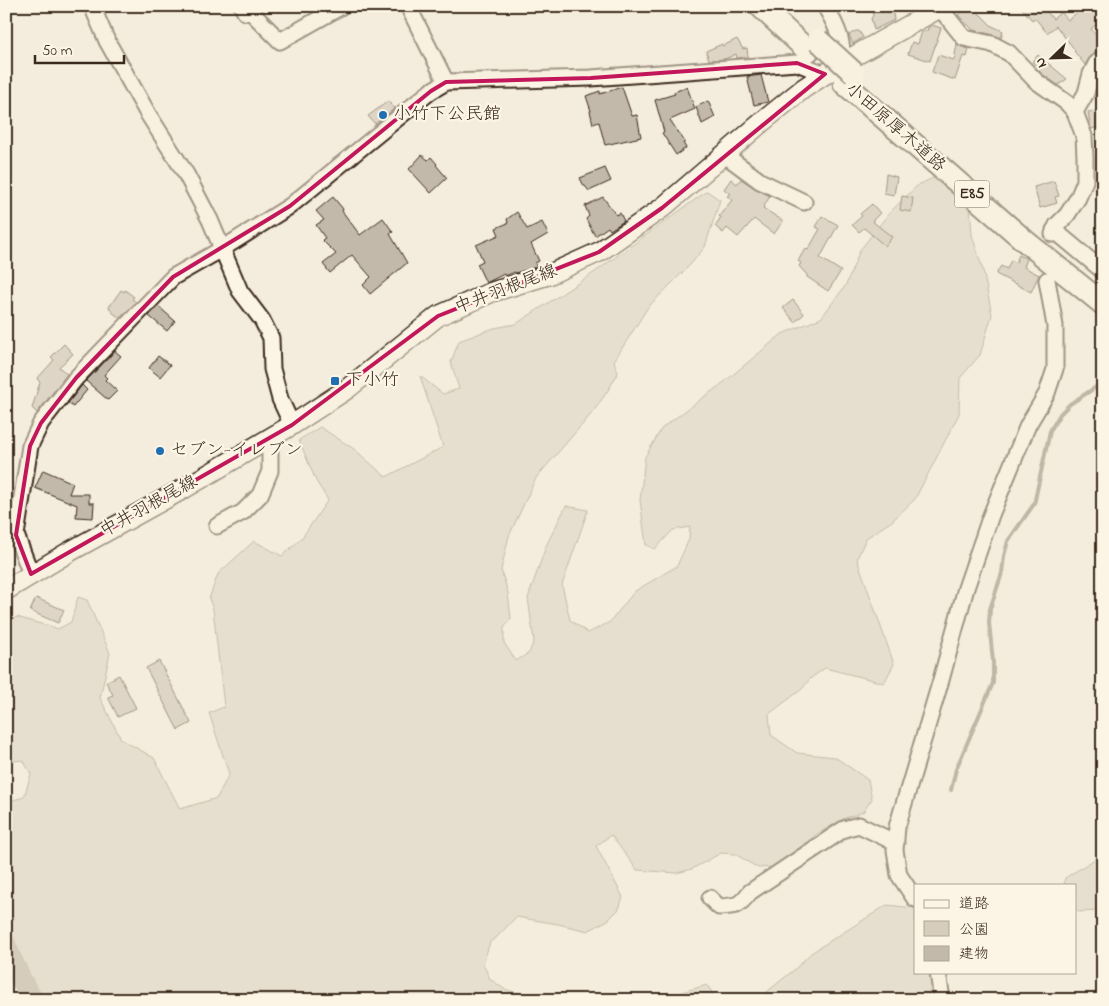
<svg xmlns="http://www.w3.org/2000/svg" width="1109" height="1006" viewBox="0 0 1109 1006" font-family="'Indie Flower','Klee One',sans-serif">
<style>
.green{fill:#d6cdbd;stroke:#887c6e}
.lines{fill:none;stroke-linecap:round;stroke-linejoin:round}
.stream{stroke:#817466;stroke-width:4}
.river{stroke:#b0a596;stroke-width:21}
.building{fill:#c3b9aa;stroke:#3b2a1e}
.minor-tunnel{stroke:#cfc6b7;stroke-width:15;stroke-dasharray:15 8;stroke-linecap:butt}
.minor-casing{stroke:#3b2a1e;stroke-width:19}
.major-casing{stroke:#3b2a1e;stroke-width:22}
.highway-casing{stroke:#3b2a1e;stroke-width:25}
.minor{stroke:#fcf5e5;stroke-width:15}
.major{stroke:#fcf5e5;stroke-width:19}
.highway{stroke:#fcf5e5;stroke-width:21}
.highway-bridge-casing{stroke:#3b2a1e;stroke-width:25;stroke-linecap:butt}
.highway-bridge{stroke:#fcf5e5;stroke-width:21}
.marked{fill:none;stroke:#c2185b;stroke-width:4;stroke-linejoin:round}
.poi-dot{fill:#1f6fb2;stroke:#fcf5e5;stroke-width:2}
.labels{text-anchor:middle;dominant-baseline:central;stroke-width:4.5;stroke-linejoin:round;paint-order:stroke}
.shield{fill:#fcf5e5;stroke:#75675a;stroke-width:1}
.shield-label{font-size:16px;font-weight:bold;fill:#3b2a1e}
.poi-label{font-size:18px;fill:#3b2a1e;stroke:#fcf5e5;text-anchor:start}
.street-label{font-size:18px;fill:#3b2a1e;stroke:#fcf5e5}
</style>
<rect width="100%" height="100%" fill="#f4eddd"/>
<filter id="ink" filterUnits="userSpaceOnUse"><feTurbulence type="fractalNoise" baseFrequency=".02" numOctaves="2"/><feDisplacementMap in="SourceGraphic" scale="10" xChannelSelector="R" yChannelSelector="G"/><feConvolveMatrix kernelMatrix="1 2 1 2 8 2 1 2 1" color-interpolation-filters="sRGB"/></filter>
<g filter="url(#ink)">
<!-- green -->
<path class="green" d="M933 178 970 205 972 235 983 270 992 315 980 355 960 378 959 414 915 499 892 521 866 538 857 559 894 664 884 683 825 668 811 678 802 689 769 714 771 735 797 753 835 757 868 780 872 799 863 812 845 818 817 834 775 867 758 868 735 854 721 853 692 869 677 873 637 870 611 835 596 846 623 897 619 909 608 920 588 931 558 924 516 917 497 937 490 942 483 964 490 979 504 989 543 1000H41L9 929 6 928V802L24 797 31 774 23 760 6 762V623L17 617 58 629 71 622 78 597 87 600 110 653 100 698 121 739 154 758 180 809 217 798 229 774 209 713 224 707 213 609 209 599 218 574 254 541 282 556 301 539 328 500 316 481 299 440 320 427 354 449 386 477 443 447 420 376 443 394 459 389 451 362 459 341 494 328 516 324 595 272 707 191 720 200 705 247 690 265 648 307 614 361 618 373 607 392 593 412 536 478 509 536 501 570 508 593 511 618 504 628V643L516 661 529 653 534 641 528 598 546 546 566 506 588 510 562 585 570 620 588 633 610 622 635 591 677 566 689 539 690 527 673 530 655 549 646 545 640 500 645 457 662 428 723 383 782 334 821 318 846 285 860 250 890 212 918 185Z
M1103 854V908L1098 911 1078 912 1075 909V885H1064L1065 878Z
M887 905 915 908V972H934L930 991 925 1000H757L795 969 811 953Z
M707 985 717 1000H658L660 998Z"/>
<g class="lines">
<!-- stream -->
<path class="stream" d="M951 790 956 769 993 683V661L989 623 990 609 1002 573 1004 556 1008 541 1034 504 1050 431 1060 414 1070 404 1096 387 1103 378"/>
<!-- river -->
<path class="river" d="M6 945 15 969 33 1000"/>
</g>
<!-- building -->
<path class="building" d="M872 6H892L894 20 874 30 871 18 873 16Z
M967 6H972L992 26 1003 31 1001 38 994 35 973 30 958 15Z
M1020 6H1042L1053 19 1061 12 1068 20 1085 6H1103V19L1091 29 1103 44V49L1097 51 1090 57 1085 65 1074 51 1075 50 1056 26 1047 33 1035 18 1032 20Z
M932 25 941 28 930 61 908 54 912 42 918 44 922 31H927L928 28Z
M856 31H859L863 37 853 44 849 35Z
M737 39 743 49 747 48 748 57 737 58 736 54 725 59 709 60 706 51 722 44 723 46Z
M957 44 962 47 969 49 967 57 963 56 955 80 932 72 938 55 954 60Z
M1038 55 1067 79 1058 85 1042 74 1037 68 1038 67 1032 62Z
M761 75 768 102 754 105 747 77Z
M622 87 632 116 637 115 641 137 605 145 599 122 593 124 590 111H591L586 96 600 91V94Z
M687 87 695 109 670 120 685 142 683 143 686 148 676 155 662 133 664 132 655 100 675 94 674 92Z
M388 101 395 108 375 124 368 116Z
M708 101 715 117 702 124 696 107Z
M1103 110V122L1100 124V127L1091 129 1088 112Z
M422 155 428 160 431 157 437 164 436 165 447 178 431 193 409 169Z
M605 168 611 181 589 191 585 186H584L580 178Z
M886 174 897 177 894 195 884 193Z
M731 179 737 184 741 179 756 189 770 196 763 208 783 221 774 234 754 219 738 237 727 228 723 233 715 226 721 217 719 216 732 200 727 196 730 194 724 189Z
M1054 181 1059 196 1055 197 1057 203 1040 208 1034 187Z
M902 196 913 198 911 212 900 210Z
M333 197 343 209 342 211 360 235 383 218 393 232 390 234 407 263 370 294 363 285 371 277 352 255 330 273 323 264 336 254 322 240 325 238 316 225 324 220 316 211Z
M603 197 616 215 620 213 624 221 610 230 608 227 595 236 586 219 589 216 585 206Z
M872 204 880 213 872 221 892 237 885 246 864 228 859 232 852 225 862 216 860 214Z
M517 212 527 229 542 222 548 234 531 244 539 261 535 263 537 267 515 273V272L505 276 504 274 486 283 477 264 483 261 476 245 499 235 496 228 508 223 507 219Z
M822 216 838 225 820 258 841 271 828 291 807 277V275L799 266 801 263 798 261 805 249 808 250 820 229 816 227Z
M1019 255 1027 259 1024 267 1039 275 1031 292 996 274 1001 266 1007 269 1011 260 1016 262Z
M121 290 124 292 125 290 134 297 132 299 136 302 120 318 112 312 109 307Z
M793 300 804 314 795 322 783 308Z
M158 306 175 321 167 331 149 316Z
M64 344 73 354 59 367 67 374 37 413 32 408 40 382 37 379 54 360 51 357Z
M115 351 121 356 104 375 107 378 105 380 117 391 108 400 86 381Z
M158 356 170 365 160 377 149 368Z
M82 385 87 390 73 407 68 403Z
M43 470 73 483 69 494H89V503H94L93 518 76 517 77 505 35 488Z
M36 598 64 610 58 623 30 611Z
M159 661 191 723 178 730 146 668Z
M119 675 136 708 118 717 108 697 113 695 106 682Z"/>
<g class="lines">
<!-- minor-tunnel -->
<path class="minor-tunnel" d="M1049 267 1053 234"/>
<defs>
<path id="minor" d="M92 6 107 41 148 114 186 174 210 220 240 291 262 320 271 338 272 369 280 399 292 425
M242 6 245 12 252 13 280 41 342 6
M408 6 446 82
M825 6C836 25 844 40 842 63
M940 8 964 38 992 44 1009 53 1036 81 1067 103 1075 112 1084 136 1085 157V181L1078 198 1067 215 1057 225 1053 234
M1075 112 1086 93 1091 74 1096 64 1103 58
M725 155 760 181 804 202
M1054 230 1103 271
M217 526 243 512 260 495 270 471V447L272 437
M31 574 16 535 30 446 41 423 76 378 173 277 222 249 290 206 431 91 446 82 591 78 797 63 825 74
M710 898 719 907C738 906 739 906 750 892L844 829 859 825 896 843
M915 899 899 875 895 850 897 827 941 680 966 588 991 515 1028 425 1047 393 1055 369V326L1047 280
M938 972 942 1000"/>
<path id="major" d="M6 590 69 552 185 488 292 425 347 389 438 316 492 292 548 275 599 252 662 208 762 122 804 88 842 63 943 6"/>
<path id="highway" d="M760 6 808 51
M844 83 1025 241 1103 304"/>
</defs>
<!-- minor casing -->
<use href="#minor" class="minor-casing"/>
<!-- major casing -->
<use href="#major" class="major-casing"/>
<!-- highway casing -->
<use href="#highway" class="highway-casing"/>
<!-- minor -->
<use href="#minor" class="minor"/>
<!-- major -->
<use href="#major" class="major"/>
<!-- highway -->
<use href="#highway" class="highway"/>
<defs>
<path id="highway-bridge" d="M818 40 854 73"/>
</defs>
<!-- highway-bridge casing -->
<use href="#highway-bridge" class="highway-bridge-casing"/>
<!-- highway-bridge -->
<use href="#highway-bridge" class="highway-bridge"/>
</g>
</g>
<!-- marked area -->
<path d="M0 0H1109V1006H0ZM797 63 825 74 662 208 599 252 438 316 292 425 31 574 16 535 30 446 41 423 76 378 173 277 290 206 431 91 446 82 591 78Z" fill="#f4eddd" fill-opacity=".55" fill-rule="evenodd"/>
<path class="marked" d="M797 63 825 74 662 208 599 252 438 316 292 425 31 574 16 535 30 446 41 423 76 378 173 277 290 206 431 91 446 82 591 78Z"/>
<!-- markers -->
<g class="poi-dot">
<circle cx="383" cy="115" r="5"/>
<rect x="330" y="376" width="10" height="10" rx="2.5"/>
<circle cx="160" cy="451" r="5"/>
</g>
<g class="labels">
<!-- shield labels -->
<rect class="shield" x="954.5" y="180.5" width="35" height="27" rx="4"/>
<g class="shield-label">
<text x="972" y="194">E85</text>
</g>
<!-- poi labels -->
<g class="poi-label">
<text x="393" y="115">小竹下公民館</text>
<text x="345" y="381">下小竹</text>
<text x="170" y="451">セブン-イレブン</text>
</g>
<!-- street labels -->
<g class="street-label">
<text transform="translate(895 128) rotate(41)">小田原厚木道路</text>
<text transform="translate(506 290) rotate(-21)">中井羽根尾線</text>
<text transform="translate(149 507) rotate(-29)">中井羽根尾線</text>
</g>
</g>
<!-- margin -->
<rect width="1109" height="1006" fill="none" stroke="#fcf5e5" stroke-width="25"/>
<rect x="12" y="12" width="1084" height="981" fill="none" stroke="#3b2a1e" stroke-width="2" filter="url(#ink)"/>
<!-- legend -->
<rect x="914" y="884" width="162" height="90" fill="#fcf5e5" stroke="#afa495"/>
<rect x="924" y="900" width="25" height="8" fill="#fcf5e5" stroke="#afa495"/>
<text x="959" y="908" font-size="15" fill="#3b2a1e">道路</text>
<rect x="924" y="921" width="25" height="15" fill="#d6cdbd" stroke="#afa495"/>
<text x="959" y="934" font-size="15" fill="#3b2a1e">公園</text>
<rect x="924" y="946" width="25" height="15" fill="#c3b9aa" stroke="#afa495"/>
<text x="959" y="958" font-size="15" fill="#3b2a1e">建物</text>
<!-- north arrow -->
<g transform="translate(1052 58) rotate(247)" stroke="#fcf5e5" stroke-width="4" paint-order="stroke">
<path d="M0-4L9 19L0 12L-9 19Z" fill="#3b2a1e"/>
<text y="-8" font-size="14" font-weight="bold" text-anchor="middle" fill="#3b2a1e">N</text>
</g>
<!-- scale -->
<path d="M35 55v8h89v-8" fill="none" stroke="#3b2a1e" stroke-width="2.5"/>
<text x="42" y="55" font-size="15" fill="#3b2a1e" stroke="#fcf5e5" stroke-width="4" paint-order="stroke">50 m</text>
</svg>
